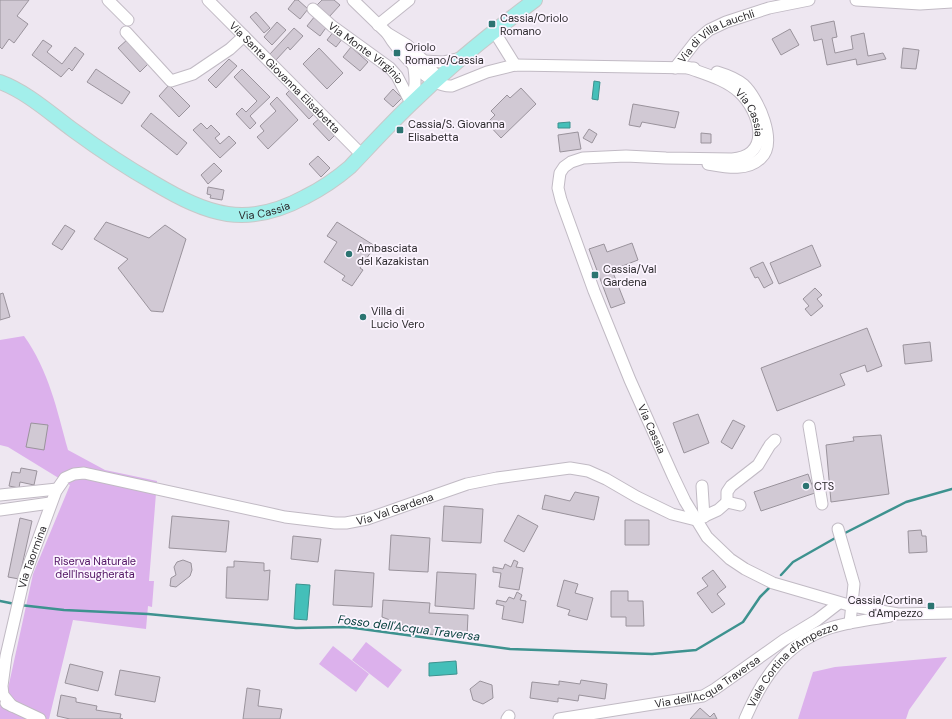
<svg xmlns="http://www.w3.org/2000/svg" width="952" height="719" viewBox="0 0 952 719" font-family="'DM Sans',sans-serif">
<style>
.green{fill:#dcb1ec}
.water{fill:#44bfb9;stroke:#3d928f}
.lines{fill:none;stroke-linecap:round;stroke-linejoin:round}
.stream{stroke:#3d928f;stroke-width:2.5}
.building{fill:#d1c9d4;stroke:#9a939c}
.minor-casing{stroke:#c1bac4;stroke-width:13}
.major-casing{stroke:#c8c8c8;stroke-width:16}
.minor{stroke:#fff;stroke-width:11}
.major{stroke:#a3efeb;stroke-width:14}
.poi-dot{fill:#2b7471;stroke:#fcf4ff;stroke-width:1.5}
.labels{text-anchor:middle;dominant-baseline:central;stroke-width:3.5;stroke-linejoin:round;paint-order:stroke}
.poi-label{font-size:11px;fill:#2c2a2d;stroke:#fcf4ff;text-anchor:start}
.street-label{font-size:11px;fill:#2c2a2d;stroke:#fcf4ff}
.park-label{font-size:11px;fill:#511363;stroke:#fcf4ff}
.water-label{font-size:12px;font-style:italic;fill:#07413e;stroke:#fcf4ff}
</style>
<rect width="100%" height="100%" fill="#eee7f1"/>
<!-- green -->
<path class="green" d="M24 336C49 371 57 410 68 450L105 470 157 481 149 581H154L152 607 148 606 146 629 73 620 49 719H0V705L4 707 33 574 70 485 8 447 0 445V340Z
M366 642 402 670 388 688 352 660Z
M333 646 369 674 356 692 319 664Z
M947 657 909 710 906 719H798L813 672 835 667Z"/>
<!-- water -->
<path class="water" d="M594 81 600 82 598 100 592 99Z
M570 122V128H558V123Z
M296 584 310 585 307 620 294 619Z
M456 661 457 674 429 676V663Z"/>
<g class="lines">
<!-- stream -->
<path class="stream" d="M845 533 906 502 952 489
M781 575 793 562 837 537
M0 601 15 604
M20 605 64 610 148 614 296 628 347 627 510 649 652 654 696 650 743 622 760 597 769 588"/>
</g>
<!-- building -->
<path class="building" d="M0 0H29L17 16 28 24 14 43 9 39 2 49 0 47Z
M295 0H298L308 9 300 19 288 9Z
M322 0H334L340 5 329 17 317 5Z
M256 12 270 28 264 33 250 17Z
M315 16 328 25 320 36 307 26Z
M834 21 837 37 832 38 835 53 853 49 851 36 864 33 868 56 883 53 886 59 857 65 856 59 827 65 822 39 814 41 811 26Z
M277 22 286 30 272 45 264 37Z
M294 28 303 36 290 50 288 47 276 60 270 54Z
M790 29 799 45 781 55 772 39Z
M334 31 343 38 336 47 327 40Z
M128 39 150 62 140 72 118 48Z
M43 40 52 46 47 52 62 64 75 47 84 54 72 71 69 68 61 77 32 55Z
M351 47 368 62 360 71 343 57Z
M319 48 343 73 327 89 303 64Z
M903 48 919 50 916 69 901 68Z
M229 59 237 66 216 88 208 80Z
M96 69 130 92 122 104 87 82Z
M242 69 270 97 250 116 256 123 250 129 236 114 242 108 246 112 257 101 234 77Z
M169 85 190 106 179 117 159 96Z
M292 88 315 113 309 119 286 94Z
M521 88 536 104 501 138 487 123 495 115 491 111 507 95 510 98Z
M393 89 402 98 393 107 384 99Z
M277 97 298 120 268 149 257 137 264 131 260 126 276 111 270 104Z
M633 104 679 112 675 128 642 122 640 127 629 125Z
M151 113 187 143 177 155 141 126Z
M321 117 337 133 329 141 313 124Z
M201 123 207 129 211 125 220 134 215 138 220 144 229 136 236 143 220 158 193 130Z
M589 129 597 134 592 143 583 138Z
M578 132 581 149 560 152 558 135Z
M701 133 711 134V143H701Z
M318 156 330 168 321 177 309 164Z
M214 163 222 171 208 184 201 175Z
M208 187 224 190 222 200 210 198 211 195 207 194Z
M106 222 149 238 165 225 186 239 163 312 151 311 118 268 128 259 94 239Z
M337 222 375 246 360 268 363 270 352 286 342 280 345 276 324 262 337 242 327 236Z
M65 225 75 231 62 250 52 244Z
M632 243 638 260 612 270 625 303 611 308 589 249 604 244 607 252Z
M812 245 821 266 779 284 770 263Z
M763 262 773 283 764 288 758 277 755 278 750 268Z
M815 288 822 295 817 299 823 306 811 316 805 309 809 306 803 299Z
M3 293 10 317 0 320V294Z
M867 328 882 366 867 372 865 365 840 374 845 385 777 411 761 368Z
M930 342 932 361 905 364 903 345Z
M698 414 709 443 684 453 673 423Z
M733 420 745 426 732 449 721 442Z
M31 423 48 425 44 450 26 447Z
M881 435 889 494 831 502 826 445 854 441 853 437Z
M21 468 37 471 34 485 20 482 19 488 9 486 12 472 20 473Z
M808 474 815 493 761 511 754 492Z
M575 492 599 497 594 520 542 509 545 495 570 501Z
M444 506 483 509 481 543 442 541Z
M518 515 538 526 524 552 504 541Z
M172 516 229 521 226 552 169 548Z
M20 518 32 521 19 579 8 577Z
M625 520H649V545H625Z
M921 530 922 536H926L927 552 909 553 908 531Z
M391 535 430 538 428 572 389 570Z
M293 536 321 539 318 562 291 559Z
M183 560 191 563 192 570 190 576 176 587 170 586 171 578 176 575 174 567 177 562Z
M514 560 518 562 516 567 523 568 519 590 499 587 501 573 493 572V567L503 569 505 564 511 567Z
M234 561 264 563V571L270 570 268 600 226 598 227 567H234Z
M335 570 374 573 372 607 333 605Z
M713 570 726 587 717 594 725 604 712 613 697 593 708 586 702 578Z
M437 572 476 574 474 609 435 606Z
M564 580 578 584 575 593 593 598 587 620 568 615 570 610 557 606Z
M611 591H628V601H643L644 626H626V617H611Z
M517 592 522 595 520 600 526 601 523 623 502 619 504 606 496 604 497 600 506 602 509 597 514 599Z
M383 600 430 603 429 613 468 615 467 637 427 634 382 617Z
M70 664 103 672 98 691 65 683Z
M120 670 160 677 155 702 115 695Z
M581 680 607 684 605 699 579 695 578 701 558 698V702L530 698 532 682 559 685V681L580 684Z
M480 681 492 685 493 698 483 704 473 700 470 689Z
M247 688 260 690 258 706 282 709 280 719H243Z
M61 695 76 698V702L97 706 96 710 121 714 120 718 123 719H70L57 716Z
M700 708 710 717 714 713 717 719H690Z"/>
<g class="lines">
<defs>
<g id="minor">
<path d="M108 0 128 20"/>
<path id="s1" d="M208 0 362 155"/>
<path d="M353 0 387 33 407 45 424 61 435 74 436 82"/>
<path d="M856 0 920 4 952 2"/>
<path id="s2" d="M313 9 332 26 390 68 397 76 411 103"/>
<path d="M378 25 409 0"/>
<path d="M494 31 515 65"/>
<path d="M126 32 171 81 193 74 230 49 244 36"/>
<path d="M387 33C397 50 430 88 452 86L487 72 515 65 694 68"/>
<path d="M424 61 443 62 461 58"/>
<path id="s3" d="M686 67C704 74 725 79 739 92 760 111 773 156 732 159L666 158 626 156 583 158 571 162 564 167 560 173 559 180 558 188 561 200 594 291 630 380 673 476 685 501 707 537 730 559 745 569 773 583 852 606 898 614 952 613"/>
<path id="s4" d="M675 68 696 41 709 30 726 22 769 8 809 0"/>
<path d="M411 103C416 89 416 78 413 63"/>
<path d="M708 164C725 167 747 172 761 158 778 142 758 98 744 85 736 78 727 75 717 72"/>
<path d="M809 426 822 504"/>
<path d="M702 486 704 517"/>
<path d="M0 495 57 489"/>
<path d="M727 502V492L731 486 758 465 770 445 775 440"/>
<path d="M0 510 50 503"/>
<path d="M696 520 718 510 727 502 740 505"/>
<path d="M838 529 854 584 850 623"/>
<path d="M6 703 40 719"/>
<path id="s5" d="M12 706 3 695 2 686 6 656 24 578 56 491 65 478 74 474 84 473 285 517 335 523H346L367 519 467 484 497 478 570 468 588 471 606 479 637 497 672 514 696 520"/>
<path d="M507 719 509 716"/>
<path id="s6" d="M559 719 703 696 715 689 784 640 817 620 839 603"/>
<path id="s7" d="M745 719C762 679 784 645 827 629 847 622 869 620 890 616"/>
</g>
<g id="major">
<path id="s8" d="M0 82C27 92 50 113 73 130 99 149 126 167 154 183 208 215 246 229 305 197 321 189 336 179 350 167 370 146 390 124 411 104 450 66 492 32 535 0"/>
</g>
</defs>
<!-- minor casing -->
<use href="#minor" class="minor-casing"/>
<!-- major casing -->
<use href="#major" class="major-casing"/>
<!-- minor -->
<use href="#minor" class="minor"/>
<!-- major -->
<use href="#major" class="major"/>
</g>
<!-- markers -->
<g class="poi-dot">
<rect x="488" y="20" width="8" height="8" rx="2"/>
<rect x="393" y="49" width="8" height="8" rx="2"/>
<rect x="396" y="126" width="8" height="8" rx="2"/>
<circle cx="349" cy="254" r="4"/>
<rect x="591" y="271" width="8" height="8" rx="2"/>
<circle cx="363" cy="317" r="4"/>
<circle cx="806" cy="486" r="4"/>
<rect x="927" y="602" width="8" height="8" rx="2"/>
</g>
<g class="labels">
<!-- poi labels -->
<g class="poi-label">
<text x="500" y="18">Cassia/Oriolo<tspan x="500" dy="13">Romano</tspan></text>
<text x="405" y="47">Oriolo<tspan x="405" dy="13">Romano/Cassia</tspan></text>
<text x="408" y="124">Cassia/S. Giovanna<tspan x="408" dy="13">Elisabetta</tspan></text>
<text x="357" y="248">Ambasciata<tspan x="357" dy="13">del Kazakistan</tspan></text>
<text x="603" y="269">Cassia/Val<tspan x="603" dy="13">Gardena</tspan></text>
<text x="371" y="311">Villa di<tspan x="371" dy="13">Lucio Vero</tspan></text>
<text x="814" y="486">CTS</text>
<text x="923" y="600" text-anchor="end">Cassia/Cortina<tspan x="923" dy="13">d'Ampezzo</tspan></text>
</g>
<!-- street labels -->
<g class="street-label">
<text stroke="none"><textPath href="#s4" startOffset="54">Via di Villa Lauchli</textPath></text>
<text stroke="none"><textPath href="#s2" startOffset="69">Via Monte Virginio</textPath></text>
<text stroke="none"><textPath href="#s1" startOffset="109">Via Santa Giovanna Elisabetta</textPath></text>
<text stroke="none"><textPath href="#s3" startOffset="83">Via Cassia</textPath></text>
<text stroke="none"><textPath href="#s8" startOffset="302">Via Cassia</textPath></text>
<text stroke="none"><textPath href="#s3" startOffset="599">Via Cassia</textPath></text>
<text stroke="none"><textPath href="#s5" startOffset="580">Via Val Gardena</textPath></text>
<text stroke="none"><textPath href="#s5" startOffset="156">Via Taormina</textPath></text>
<text stroke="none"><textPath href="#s7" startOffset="75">Viale Cortina d'Ampezzo</textPath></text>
<text stroke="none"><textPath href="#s6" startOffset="155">Via dell'Acqua Traversa</textPath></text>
</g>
<!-- park labels -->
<g class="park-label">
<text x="95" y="561">Riserva Naturale<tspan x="95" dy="13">dell'Insugherata</tspan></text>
</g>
<!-- water labels -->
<g class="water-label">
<text transform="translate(409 628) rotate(7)">Fosso dell'Acqua Traversa</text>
</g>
</g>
</svg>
